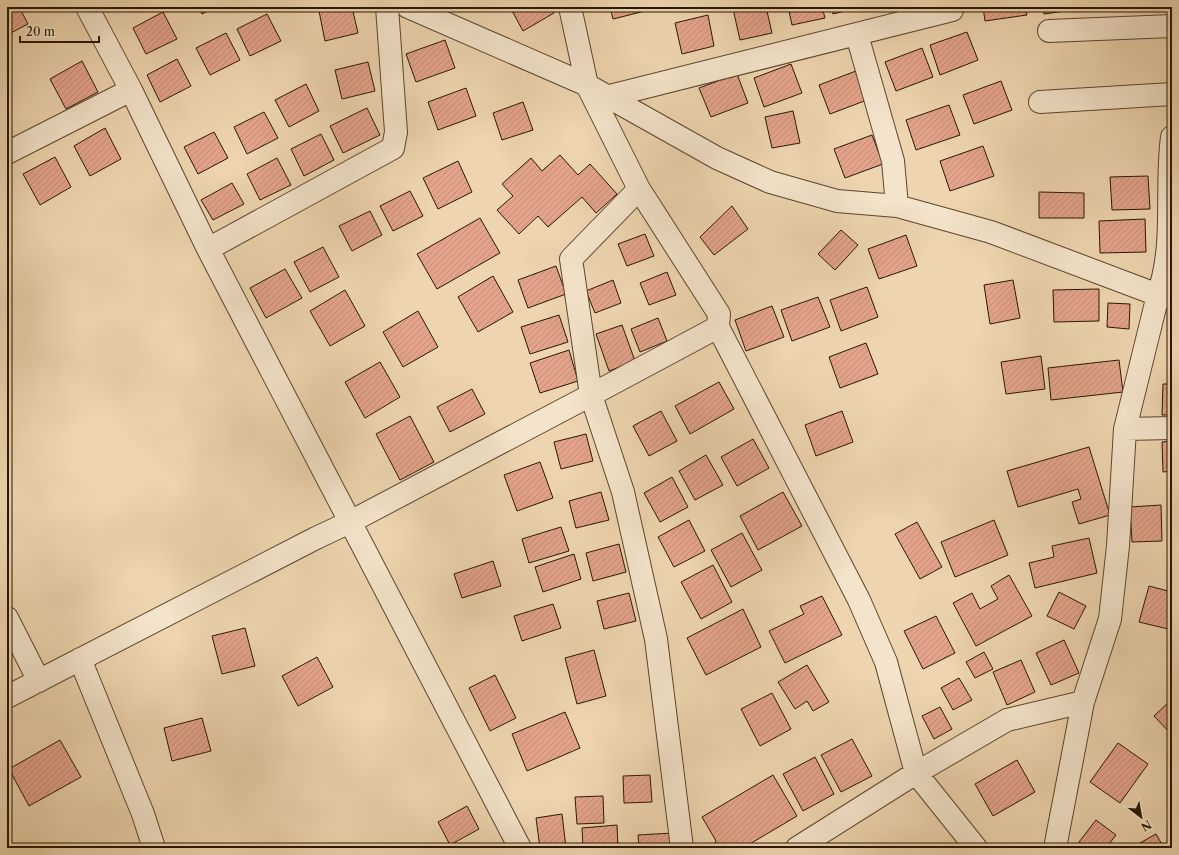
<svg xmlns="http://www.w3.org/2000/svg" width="1179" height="855" viewBox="0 0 1179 855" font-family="'Libre Caslon Text',serif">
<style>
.building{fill:url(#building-hatch);stroke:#291702}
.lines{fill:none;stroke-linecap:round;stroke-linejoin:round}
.minor-casing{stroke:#5a462d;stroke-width:24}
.minor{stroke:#f4e4cb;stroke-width:22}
</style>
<defs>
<pattern id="building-hatch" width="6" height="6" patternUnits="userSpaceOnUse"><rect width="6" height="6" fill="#e4a48b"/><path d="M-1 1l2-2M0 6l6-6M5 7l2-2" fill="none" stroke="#c48c76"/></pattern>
</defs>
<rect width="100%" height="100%" fill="#eed5af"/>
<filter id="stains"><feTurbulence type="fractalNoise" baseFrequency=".005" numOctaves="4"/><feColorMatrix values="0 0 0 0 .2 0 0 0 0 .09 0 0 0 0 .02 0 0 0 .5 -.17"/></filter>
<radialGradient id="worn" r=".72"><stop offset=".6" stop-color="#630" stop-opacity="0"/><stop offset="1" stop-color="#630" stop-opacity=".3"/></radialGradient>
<!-- building -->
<path class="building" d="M7 7H19L28 24 7 35Z
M199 7H216L202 14Z
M338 7H352L358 33 325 41 319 11Z
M510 7H551L554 13 523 31Z
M610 7H644L645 11 613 19Z
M742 7H766L772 33 740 40 733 9Z
M788 7H822L825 18 792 25Z
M831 7H848L849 10 833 14Z
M860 7H878L862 12Z
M983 7H1025L1027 15 985 21Z
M1043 7H1086V8L1044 14Z
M163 12 177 39 146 54 133 28Z
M267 14 281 41 250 56 237 29Z
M708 15 714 46 682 54 675 23Z
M967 32 978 60 940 75 930 45Z
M226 33 240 60 210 75 196 48Z
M445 40 455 68 416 82 406 54Z
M922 48 933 77 896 91 885 62Z
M177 59 191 86 160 102 147 75Z
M82 61 98 92 66 109 50 79Z
M368 62 375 91 342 99 335 70Z
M791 64 802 93 764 107 754 78Z
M856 71 867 100 830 114 819 85Z
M737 74 748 103 711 117 699 88Z
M1001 81 1012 110 974 124 963 95Z
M306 84 319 111 289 127 275 100Z
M466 88 476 116 438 130 428 102Z
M523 102 533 130 502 140 493 113Z
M949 105 960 135 916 150 906 120Z
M367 108 380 135 343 153 330 126Z
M793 111 800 143 772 148 765 117Z
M264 112 278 138 247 154 234 127Z
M105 128 121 159 90 176 74 146Z
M214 132 228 158 198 174 184 147Z
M321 134 334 160 304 176 291 149Z
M872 135 883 164 845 178 834 149Z
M983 146 994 176 950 191 940 161Z
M560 155 578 175 590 164 617 194 596 213 582 197 548 227 538 216 519 234 497 210 513 196 502 184 531 158 542 171Z
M55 157 71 187 40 205 23 174Z
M277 158 291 185 260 200 247 174Z
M458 161 472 192 438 209 423 178Z
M1148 176 1150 209 1112 210 1110 177Z
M232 183 244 204 213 220 201 200Z
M410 191 423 216 393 231 380 206Z
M1039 192 1084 193V218H1039Z
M732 206 748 229 714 255 700 237Z
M370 211 382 235 352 251 339 226Z
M480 218 500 253 437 289 417 254Z
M1145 219 1146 252 1100 253 1099 221Z
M841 230 858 245 835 270 818 254Z
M645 234 654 256 627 266 618 244Z
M906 235 917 266 879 279 868 249Z
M323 247 339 277 310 292 294 262Z
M556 266 566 294 528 308 518 280Z
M285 269 302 298 266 318 250 288Z
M667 272 676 295 649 305 640 283Z
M493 276 513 312 478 332 458 297Z
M613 280 621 303 595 313 586 291Z
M1013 280 1020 318 990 324 984 285Z
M867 287 878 317 841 331 830 300Z
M1099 289V321L1054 322 1053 290Z
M345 290 365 326 330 346 310 311Z
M818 297 830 327 792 341 781 310Z
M1108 303 1130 304 1129 329 1107 327Z
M772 306 784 337 746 351 735 320Z
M418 311 438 347 403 367 383 332Z
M559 315 568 342 530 354 521 327Z
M658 318 667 341 640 352 631 329Z
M622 325 635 361 609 371 596 334Z
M866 343 878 374 840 388 829 357Z
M569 350 578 381 540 393 530 363Z
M1041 356 1045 389 1006 394 1001 362Z
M1119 360 1123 392 1051 400 1048 368Z
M380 362 400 397 365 418 345 382Z
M719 382 734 409 690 434 675 406Z
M1163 384H1172V415H1162Z
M472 389 485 414 450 432 437 407Z
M661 411 677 441 649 456 633 426Z
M842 411 853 442 816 456 805 425Z
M410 416 434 462 400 480 376 434Z
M586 434 593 461 561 469 554 442Z
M753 439 769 468 737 486 721 457Z
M1172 441V471L1163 472 1162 442Z
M1089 447 1110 515 1079 524 1072 502 1081 499 1078 489 1018 507 1007 471Z
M706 455 723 485 695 500 679 471Z
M540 462 553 498 517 511 504 475Z
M672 477 688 507 660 522 644 493Z
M601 492 609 520 576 528 569 501Z
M783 492 802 526 758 550 740 516Z
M1161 505 1162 541 1132 542 1130 507Z
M689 520 705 551 674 567 658 537Z
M994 520 1008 555 955 577 941 542Z
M917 522 942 567 920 579 895 534Z
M561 527 569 551 529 563 522 539Z
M742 533 762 570 731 587 711 550Z
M1089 538 1097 573 1035 588 1029 563 1054 557 1052 546Z
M619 544 626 572 593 581 586 553Z
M574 554 581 579 543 592 535 567Z
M493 561 501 586 462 598 454 574Z
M713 565 732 602 701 619 681 582Z
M1009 575 1032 616 976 646 953 603 972 593 980 609 998 599 991 586Z
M1149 586 1172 592V630L1139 622Z
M1059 592 1086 606 1074 629 1047 616Z
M629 593 636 621 604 629 597 601Z
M822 596 842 635 785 663 769 631 804 614 800 606Z
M553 604 561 628 522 641 514 616Z
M743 609 761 647 706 675 687 638Z
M936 616 955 653 923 669 904 631Z
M245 628 255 666 222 674 212 636Z
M1064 640 1079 673 1051 685 1036 653Z
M594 650 606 696 577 704 565 658Z
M984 652 993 669 975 678 966 662Z
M317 657 333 687 298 706 282 676Z
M1021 660 1035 692 1007 705 993 672Z
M807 665 829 702 813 711 807 701 795 709 778 682Z
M495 675 516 718 490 731 469 688Z
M959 678 972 700 953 710 941 688Z
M772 693 791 729 760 746 741 709Z
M1172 699V735L1154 716Z
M940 707 952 729 934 739 922 716Z
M565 712 580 748 527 771 512 734Z
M202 718 211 751 172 761 164 728Z
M852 739 872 776 841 792 821 755Z
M60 740 81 777 29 806 9 769Z
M1118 743 1148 764 1120 803 1090 782Z
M815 757 834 794 803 811 783 774Z
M1017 760 1035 792 993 816 975 784Z
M650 775 652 802 624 803 623 776Z
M773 775 797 816 743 848H713L712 846 716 841 702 817Z
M603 796 604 823 577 824 575 797Z
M467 806 479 829 450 845 438 822Z
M562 814 566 848H540L536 818Z
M1096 820 1116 835 1106 848H1088L1079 842Z
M617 825 618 848H583L582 828Z
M673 833 674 848H639L638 835Z
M1156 834 1164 848H1131Z"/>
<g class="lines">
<defs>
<path id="minor" d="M87 7 131 90 208 249 520 848
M408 7 587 85 717 158 770 182 837 201 897 206 991 232 1158 295 1172 298
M570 7 587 85 639 189 719 314 718 327 859 600 886 662 916 773 976 848
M1049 31 1172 26
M857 35 893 161 897 206
M610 96 952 10 951 7
M1040 102 1172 94
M7 153 131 90
M639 189 571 259 591 395 623 492 656 639 682 848
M208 249 393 148 396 132 387 7
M1125 429 1172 428
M7 618 39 681
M80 659 143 814 154 848
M7 697 316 538 350 522 591 395 718 327
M797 848 916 773 1007 720 1083 702
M1055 848 1083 702 1110 619 1118 546 1125 429 1158 295C1176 243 1165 191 1172 137"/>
</defs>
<!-- minor casing -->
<use href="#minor" class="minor-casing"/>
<!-- minor -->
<use href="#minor" class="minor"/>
</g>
<!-- margin -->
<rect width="1179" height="855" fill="none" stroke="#eed5af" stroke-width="24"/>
<rect x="8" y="8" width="1163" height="839" fill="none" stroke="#291702" stroke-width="2"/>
<rect x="12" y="12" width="1155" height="831" fill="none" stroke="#291702"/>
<!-- north arrow -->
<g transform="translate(1141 817) rotate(149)" stroke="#f4e4cb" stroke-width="3" paint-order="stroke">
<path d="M0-3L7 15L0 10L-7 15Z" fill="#291702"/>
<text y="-6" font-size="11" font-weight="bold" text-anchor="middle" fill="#291702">N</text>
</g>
<!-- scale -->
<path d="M20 36v6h79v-6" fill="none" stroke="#291702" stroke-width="2"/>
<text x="26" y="36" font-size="12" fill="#291702" stroke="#f4e4cb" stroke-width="3" paint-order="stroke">20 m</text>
<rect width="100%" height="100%" filter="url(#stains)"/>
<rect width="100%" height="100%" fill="url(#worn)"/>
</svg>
